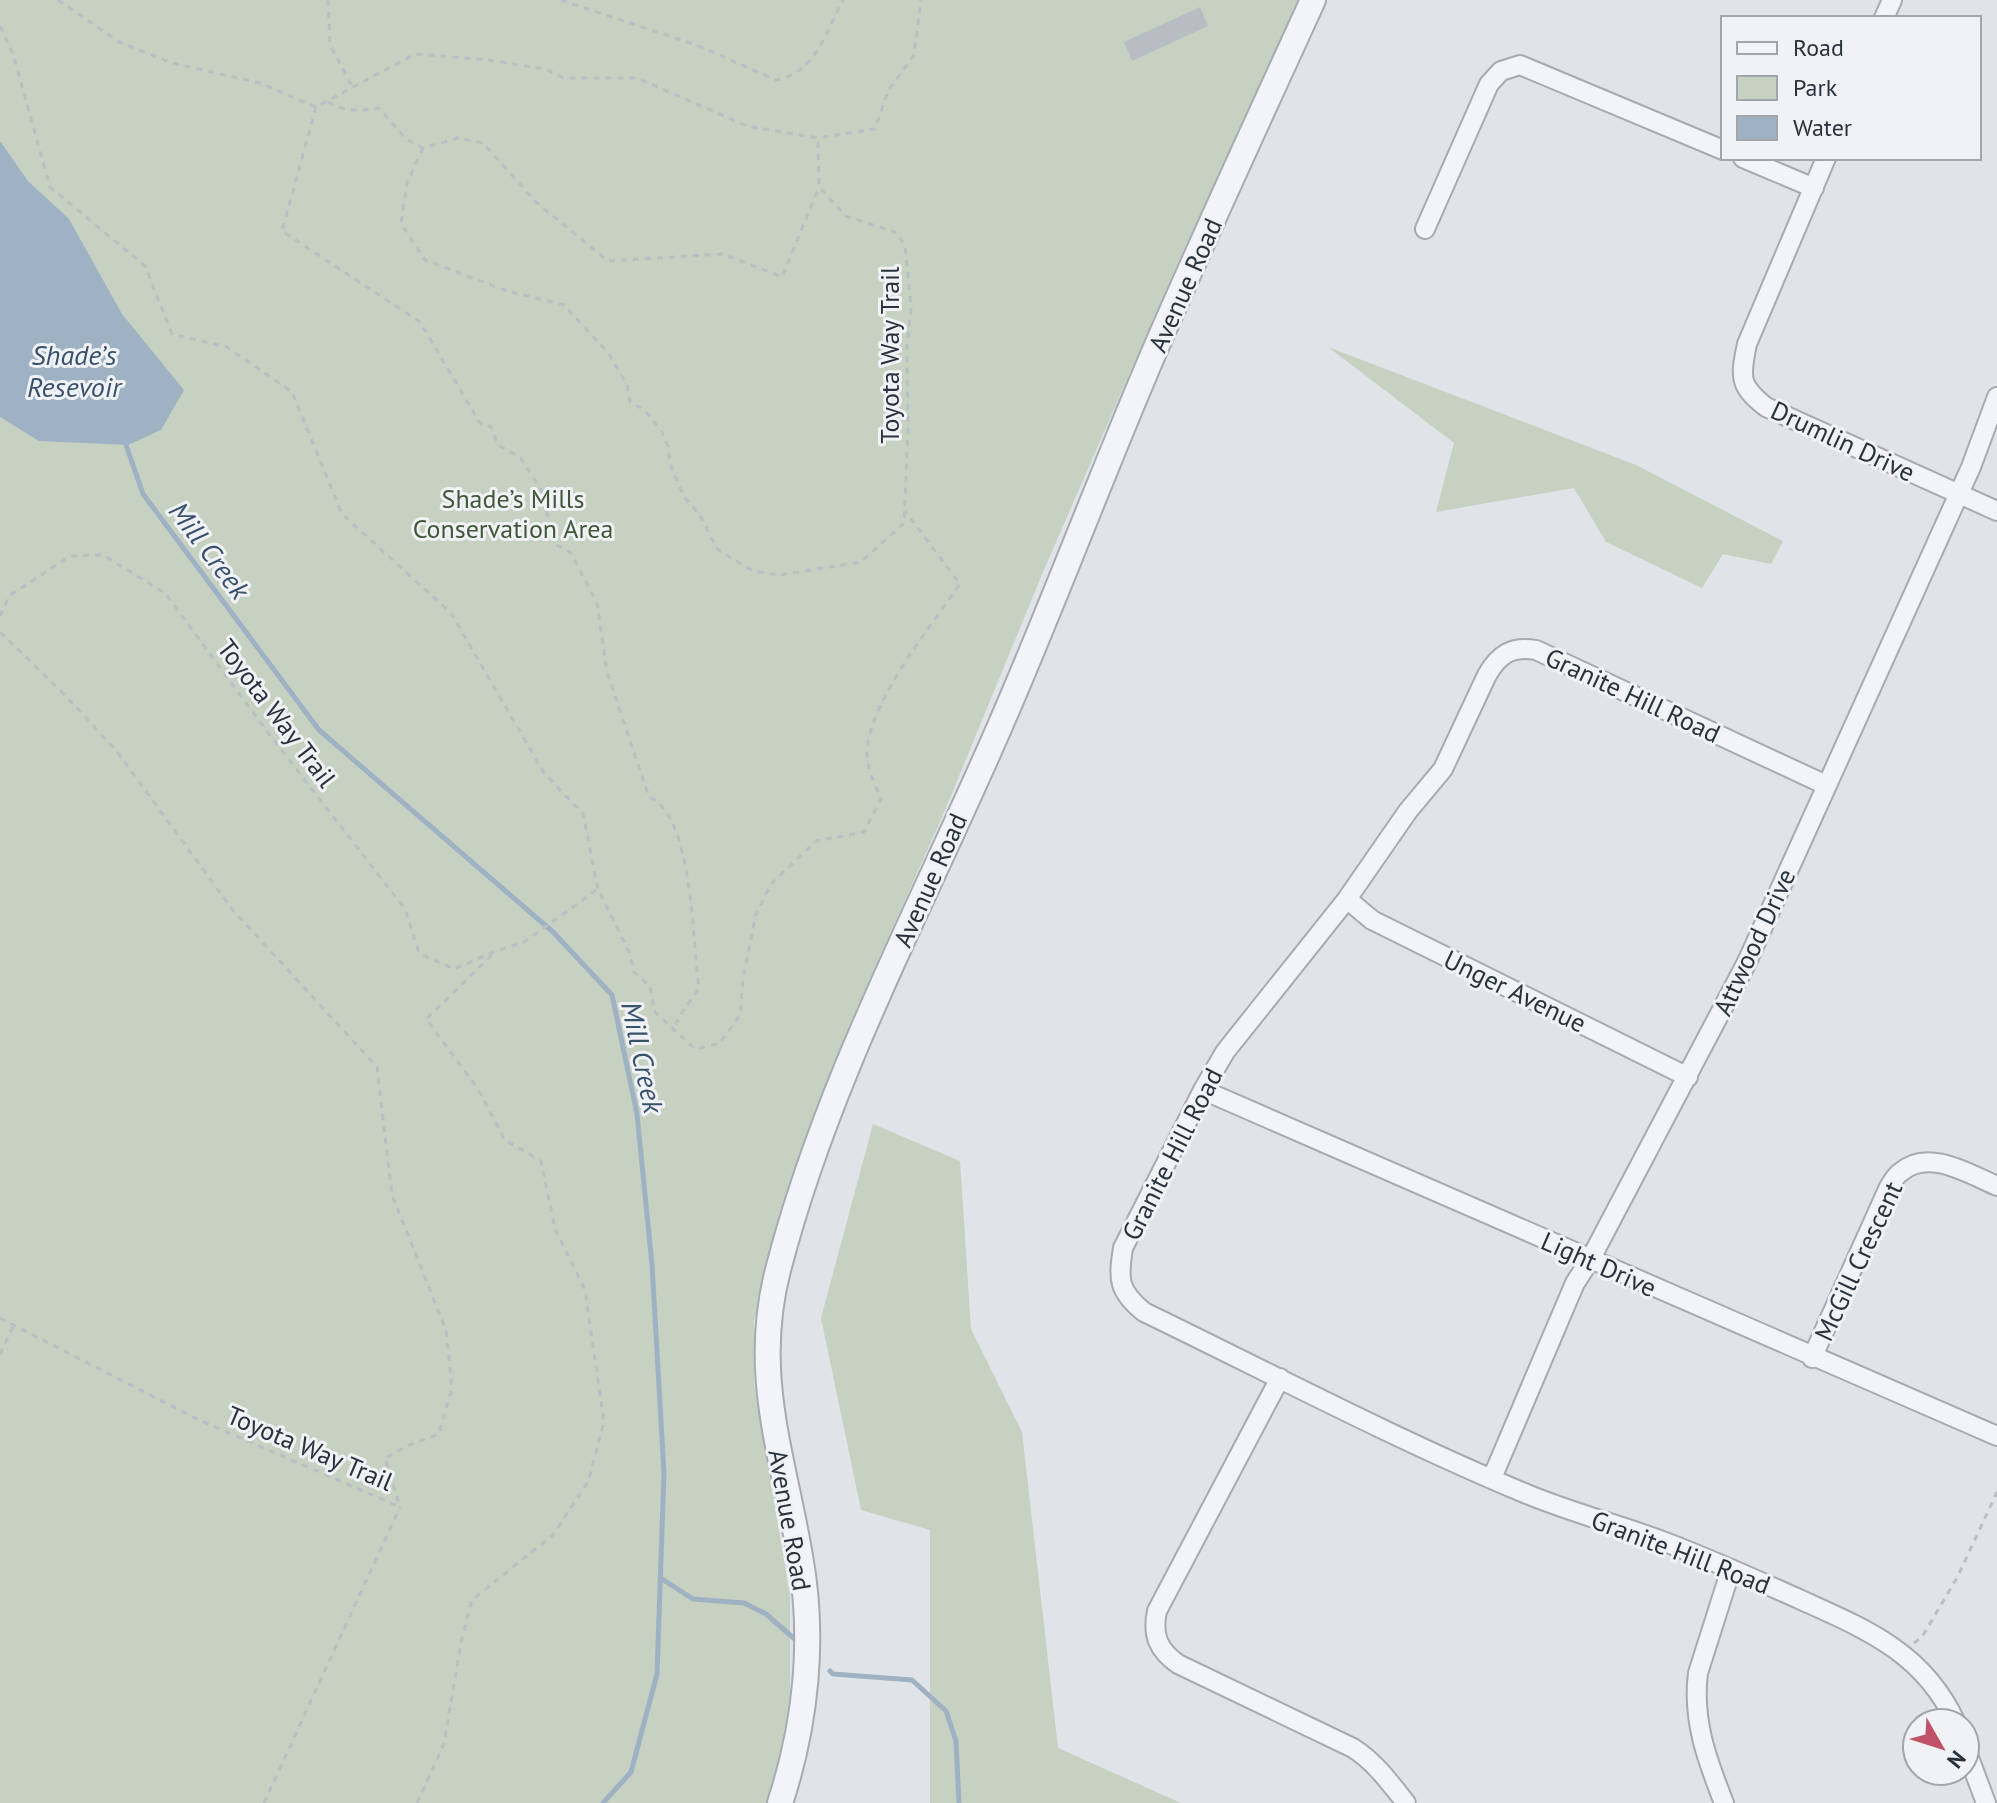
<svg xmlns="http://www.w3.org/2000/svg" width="1997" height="1803" viewBox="0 0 1997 1803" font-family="'PT Sans',sans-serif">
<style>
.green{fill:#c6d1c2}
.water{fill:#9fb2c4}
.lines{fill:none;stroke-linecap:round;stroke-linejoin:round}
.stream{stroke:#9fb2c4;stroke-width:5}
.building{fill:#b8bdc4}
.minor-casing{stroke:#a6abb2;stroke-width:22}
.tertiary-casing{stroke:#a6abb2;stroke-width:28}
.path{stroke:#bbbec3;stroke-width:3;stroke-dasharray:6 6;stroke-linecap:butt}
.minor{stroke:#f3f4f7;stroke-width:18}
.tertiary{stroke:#f3f4f7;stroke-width:24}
.labels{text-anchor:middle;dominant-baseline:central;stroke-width:6;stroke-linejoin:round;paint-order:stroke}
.street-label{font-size:26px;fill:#2a323e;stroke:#f0f2f6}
.park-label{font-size:26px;fill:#405839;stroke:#f0f2f6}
.water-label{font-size:28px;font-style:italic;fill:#38526e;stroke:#f0f2f6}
</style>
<rect width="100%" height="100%" fill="#e0e4e8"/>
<!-- green -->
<path class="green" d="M0 0H1300L1181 256 1043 572 946 808 845 1035 774 1247 754 1321V1383L790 1595V1716L770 1803H0Z
M1328 347 1636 465 1783 541 1771 564 1723 554 1702 588 1606 542 1574 488 1436 512 1454 443Z
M873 1124 960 1161 971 1329 1022 1432 1058 1748 1181 1803H930V1530L861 1510 821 1318Z"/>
<!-- water -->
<path class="water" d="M0 141 28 181 69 219 122 314 184 390 161 430 128 445 39 441 0 417Z"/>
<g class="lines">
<!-- stream -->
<path class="stream" d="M125 442 143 494 319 730 553 932 612 995 637 1114 652 1265 664 1473 657 1674 631 1772 603 1803
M662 1579 693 1599 744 1603 766 1614 797 1641
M830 1671 833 1674 912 1680 946 1711 956 1741 959 1803"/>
</g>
<!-- building -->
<path class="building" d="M1200 7 1208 26 1132 61 1124 42Z"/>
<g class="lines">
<defs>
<path id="minor" d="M1884 18 1892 0
M1743 158 1814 188
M1826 158 1747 344C1740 377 1739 386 1766 407L1997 511
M1425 229 1489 84 1501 71 1520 65 1723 150
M1826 785 1536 650C1512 646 1499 654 1487 675L1443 769 1408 811 1347 899 1225 1052 1203 1090 1123 1248C1118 1279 1118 1291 1144 1312 1270 1373 1393 1438 1522 1492 1568 1512 1618 1524 1665 1542 1710 1559 1754 1579 1799 1599 1865 1629 1924 1652 1956 1723
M1347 899 1372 920 1688 1077
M1203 1090 1997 1436
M1812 1358 1889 1187C1892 1182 1896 1175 1901 1172 1928 1148 1969 1174 1997 1186
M1280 1378 1157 1611C1152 1635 1158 1650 1178 1664L1353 1748C1375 1762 1390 1783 1406 1803
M1492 1478 1575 1283 1590 1260 1747 962 1971 467 1997 397
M1965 1747 1986 1803
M1724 1803C1707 1760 1692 1720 1698 1673L1731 1569"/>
<path id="tertiary" d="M780 1803C806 1724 815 1638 800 1556 783 1455 751 1374 778 1270 827 1080 922 906 1000 726 1055 600 1103 470 1158 343 1208 228 1261 114 1313 0"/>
</defs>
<!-- minor casing -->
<use href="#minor" class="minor-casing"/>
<!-- tertiary casing -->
<use href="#tertiary" class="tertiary-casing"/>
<!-- path -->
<path class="path" d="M58 0 119 42 172 63 260 83 316 107 415 54 489 60 545 69 564 78H637L747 126 818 138 875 129 888 91 914 55 921 0
M328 0 330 45 353 88
M561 0 696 45 776 80C815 73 826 32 843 0
M0 26 13 54 50 187 145 266 172 334 227 347 292 392 342 514 451 613 544 773 583 814 598 889 629 952 634 972 650 986 654 1011 695 1049 720 1043 740 1015 743 978 756 914 771 884 816 841 864 832 881 799C877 788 870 776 868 764 858 714 932 625 960 584L905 511
M328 102C346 112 359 111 379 108L406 139 423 148 458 138 483 143 536 202 608 261 723 254 782 277 819 187
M316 107 282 231 420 322 480 423 491 427 498 445 520 457 541 490 555 544 571 553 597 603 607 672 649 797C694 816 692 944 699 988 689 1004 678 1014 673 1032
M423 148 407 183 401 224 425 260 507 291 564 305 609 354 627 385 630 402 643 409 661 430 668 446 670 464 684 497 700 515 717 549 753 571 780 575 861 562 904 523 908 429 907 347 911 308 905 245 895 232 846 216 819 187 818 138
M0 616 9 596 70 556 103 555 165 593 269 734 405 909 419 953 454 969 496 951 524 942 598 889
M0 632 66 696 118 753 232 909 377 1067 392 1195 446 1330 452 1388 439 1434 409 1445 385 1458 400 1507
M0 1318 197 1419 400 1507
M0 1354 14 1325
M1914 1643 1922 1637 1958 1576 1997 1492
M264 1803 400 1507
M417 1803 444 1744 461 1643 472 1600 553 1535 588 1482 604 1422 585 1290 555 1229 541 1161 505 1140 478 1089 426 1019 496 951"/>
<!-- minor -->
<use href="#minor" class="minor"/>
<!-- tertiary -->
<use href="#tertiary" class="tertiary"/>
</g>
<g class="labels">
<!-- street labels -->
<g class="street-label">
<text transform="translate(1185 285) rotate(-66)">Avenue Road</text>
<text transform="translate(889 355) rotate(-90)">Toyota Way Trail</text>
<text transform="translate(1843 441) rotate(25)">Drumlin Drive</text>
<text transform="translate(1633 695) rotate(25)">Granite Hill Road</text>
<text transform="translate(277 713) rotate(53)">Toyota Way Trail</text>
<text transform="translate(930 880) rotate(-66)">Avenue Road</text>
<text transform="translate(1754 942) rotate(-65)">Attwood Drive</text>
<text transform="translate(1515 991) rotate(26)">Unger Avenue</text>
<text transform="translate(1172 1154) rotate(-63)">Granite Hill Road</text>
<text transform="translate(1858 1261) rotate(-65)">McGill Crescent</text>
<text transform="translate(1599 1264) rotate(24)">Light Drive</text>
<text transform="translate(310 1448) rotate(23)">Toyota Way Trail</text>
<text transform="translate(790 1520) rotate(80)">Avenue Road</text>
<text transform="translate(1681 1552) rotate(21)">Granite Hill Road</text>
</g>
<!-- park labels -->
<g class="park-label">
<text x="513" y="498">Shade’s Mills<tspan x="513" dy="30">Conservation Area</tspan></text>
</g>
<!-- water labels -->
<g class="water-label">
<text x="74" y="354">Shade’s<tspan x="74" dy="32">Resevoir</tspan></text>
<text transform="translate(210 550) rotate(53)">Mill Creek</text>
<text transform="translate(643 1057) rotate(78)">Mill Creek</text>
</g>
</g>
<!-- legend -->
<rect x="1721" y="16" width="260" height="144" fill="#f0f2f6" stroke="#a1a5ac" stroke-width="2"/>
<rect x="1737" y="42" width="40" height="12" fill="#f3f4f7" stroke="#a1a5ac" stroke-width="2"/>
<text x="1793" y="56" font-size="24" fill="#2a323e">Road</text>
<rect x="1737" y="76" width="40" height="24" fill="#c6d1c2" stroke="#a1a5ac" stroke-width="2"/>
<text x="1793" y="96" font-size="24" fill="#2a323e">Park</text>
<rect x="1737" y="116" width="40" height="24" fill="#9fb2c4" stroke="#a1a5ac" stroke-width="2"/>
<text x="1793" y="136" font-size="24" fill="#2a323e">Water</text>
<!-- north arrow -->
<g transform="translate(1941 1747) rotate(129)"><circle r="38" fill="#f0f2f6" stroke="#a1a5ac" stroke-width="2"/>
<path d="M0-6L14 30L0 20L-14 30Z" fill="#c15166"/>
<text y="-12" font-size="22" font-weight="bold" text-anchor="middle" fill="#2a323e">N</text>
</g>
</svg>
